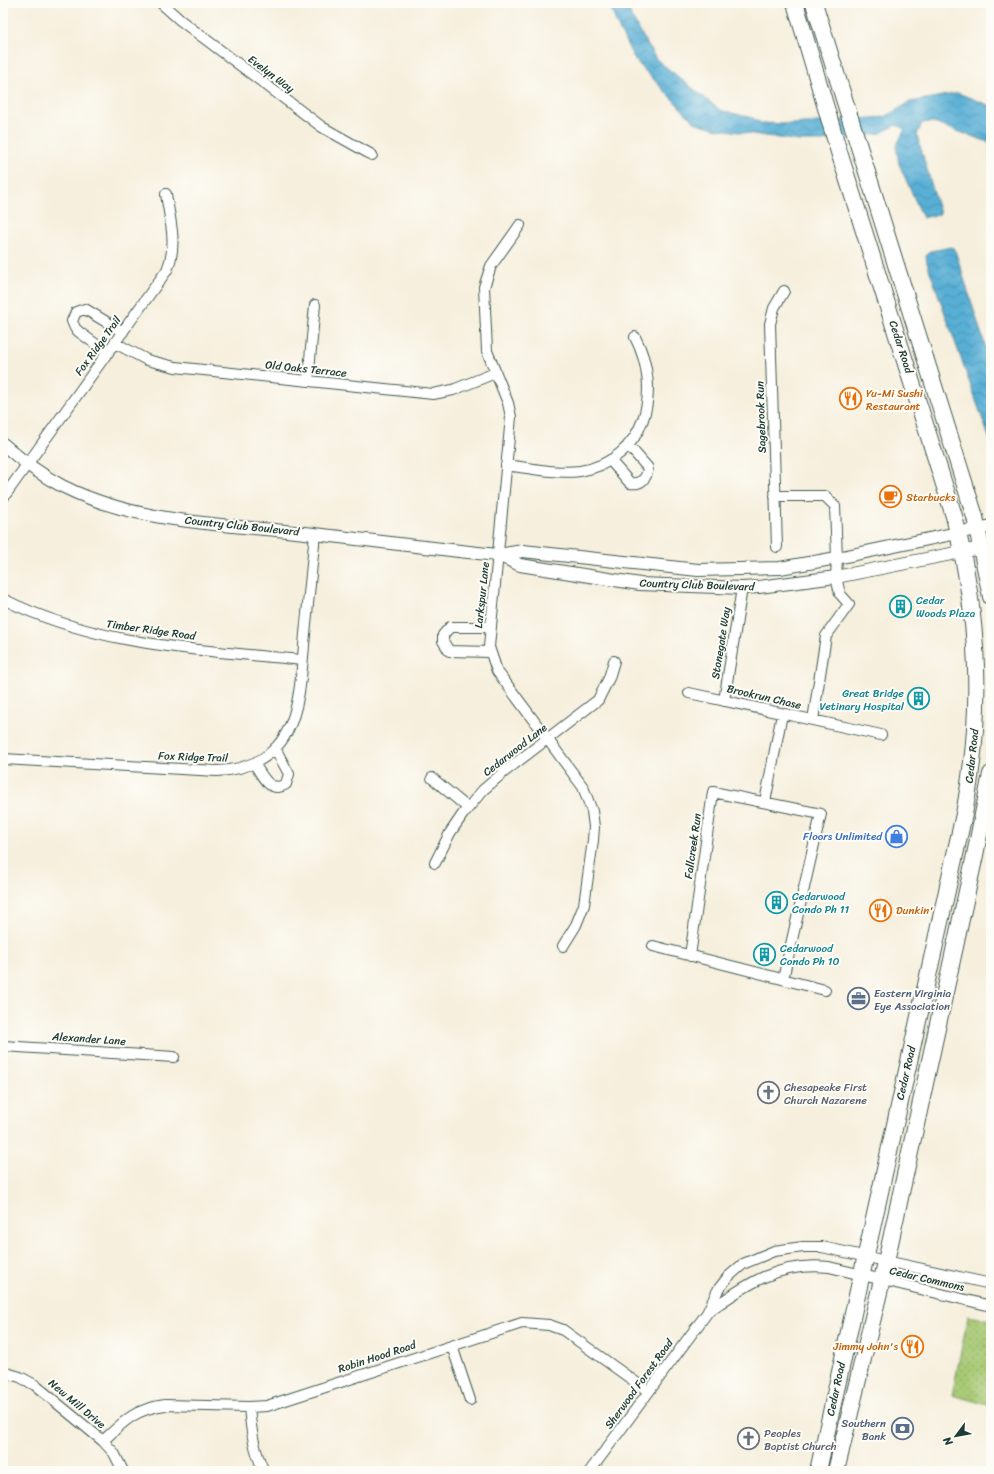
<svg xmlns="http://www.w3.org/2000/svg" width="994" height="1474" viewBox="0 0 994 1474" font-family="Sriracha,sans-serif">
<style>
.grass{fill:url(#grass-dots);stroke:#628252}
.water{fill:url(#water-waves);stroke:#3c7684}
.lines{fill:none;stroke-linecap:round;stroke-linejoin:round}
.minor-casing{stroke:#3f584d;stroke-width:12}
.tertiary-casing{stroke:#3f584d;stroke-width:14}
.primary-casing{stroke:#3f584d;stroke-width:18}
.minor{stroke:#fff;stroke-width:10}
.tertiary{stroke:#fff;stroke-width:12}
.primary{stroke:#fff;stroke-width:16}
.labels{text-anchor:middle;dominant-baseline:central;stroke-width:4;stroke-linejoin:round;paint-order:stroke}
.street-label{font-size:11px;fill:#1f3d34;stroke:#fdfcf7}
.food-label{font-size:11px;fill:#c56008;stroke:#fdfcf7;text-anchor:start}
.culture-label{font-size:11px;fill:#0d838f;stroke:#fdfcf7;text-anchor:start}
.shop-label{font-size:11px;fill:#366cbe;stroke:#fdfcf7;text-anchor:end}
.service-label{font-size:11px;fill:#4e5e75;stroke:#fdfcf7;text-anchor:start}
.worship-label{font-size:11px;fill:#5b616d;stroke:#fdfcf7;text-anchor:start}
</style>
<defs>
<pattern id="grass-dots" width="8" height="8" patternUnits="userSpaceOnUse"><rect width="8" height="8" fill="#a6c871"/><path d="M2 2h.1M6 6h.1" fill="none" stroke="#87a45e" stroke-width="1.8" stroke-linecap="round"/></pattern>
<pattern id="water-waves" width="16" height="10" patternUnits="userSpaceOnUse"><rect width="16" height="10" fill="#58afd5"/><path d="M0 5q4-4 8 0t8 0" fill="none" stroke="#4890ae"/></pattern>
</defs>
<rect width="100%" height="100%" fill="#fdfcf7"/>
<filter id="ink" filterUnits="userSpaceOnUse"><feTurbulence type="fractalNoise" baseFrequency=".025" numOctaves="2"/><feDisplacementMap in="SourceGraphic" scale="8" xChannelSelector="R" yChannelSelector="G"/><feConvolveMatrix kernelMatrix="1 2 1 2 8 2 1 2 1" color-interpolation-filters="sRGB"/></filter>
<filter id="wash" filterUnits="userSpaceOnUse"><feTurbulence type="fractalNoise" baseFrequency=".012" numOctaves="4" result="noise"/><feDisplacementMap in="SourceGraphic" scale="16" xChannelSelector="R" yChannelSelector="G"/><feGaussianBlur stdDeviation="0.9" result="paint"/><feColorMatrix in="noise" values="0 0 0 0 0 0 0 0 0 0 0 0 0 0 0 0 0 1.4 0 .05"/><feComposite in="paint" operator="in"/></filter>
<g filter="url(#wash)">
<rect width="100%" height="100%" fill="#f6efdd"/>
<!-- grass -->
<path class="grass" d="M968 1316 991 1320V1406L952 1395Z"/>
<!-- water -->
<path class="water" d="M609 3H628L631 16 656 59 720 110 753 118 761 123 790 124 885 117 910 102 958 93 991 106V143L931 122 922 123 917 135 940 214 923 218 899 164 896 146 905 129 896 125 879 134 822 141H799L713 128 694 122 635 60 617 25Z
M952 247 955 250 991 364V443L927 263 926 256 930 251Z"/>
</g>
<g filter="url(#ink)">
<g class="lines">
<defs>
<path id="minor" d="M161 3 180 20 322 127 372 155
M520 225 491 266 484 287 487 351 508 403 511 417 489 647 497 671 583 787 592 811 594 827 593 840 584 905 576 925 563 946
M115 343 147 360 175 367 433 394 453 390 495 373
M108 353 79 332 75 328 72 321 76 312 85 309 123 332
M308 381 315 305
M610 460 630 483C641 485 647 478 648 468L628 445
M506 465C529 468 556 474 580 471 646 460 663 391 635 337
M775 496H825L835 506 837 558 836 577 840 594 849 604 826 636 813 720
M3 498 167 270C178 244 170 221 166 194
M777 547 770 324 774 308 784 291
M3 599C99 647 197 649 302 660
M490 652 449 651 443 641V635L450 627H490
M689 693 881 735
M724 701 742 588
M3 759 217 771C301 767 299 698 305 634 308 601 312 567 315 534
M254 763C262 776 270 794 286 784L289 774 275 748
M432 778 468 808
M765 802 782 714
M435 863 450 833 463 814 483 790 504 772 598 700 609 678 614 661
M653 946 825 990
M690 956 713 792 821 814 783 979
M3 1046 174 1057
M709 1311C748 1283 779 1262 829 1267L987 1305 991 1304
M452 1346 470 1400
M3 1372 20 1377 35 1385 103 1441 114 1453 123 1471
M249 1407C251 1430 254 1451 264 1471
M103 1441C124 1421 135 1409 165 1405L249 1407 267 1406 522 1323 549 1325 563 1330 648 1391
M590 1471 707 1313 718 1290 728 1277 743 1264 774 1251 803 1247H822L991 1284"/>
<path id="tertiary" d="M3 444C21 460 41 475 62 486 137 524 224 524 305 533 369 540 433 549 498 555L523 551 698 570 780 568 837 558 991 526
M498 555 520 565 640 584 742 588 759 587 836 577 991 546"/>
<path id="primary" d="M795 3 839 152 954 516C979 617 984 711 964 814L818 1471
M814 3 975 517 991 597
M836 1471 882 1280 975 855 991 774"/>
</defs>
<!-- minor casing -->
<use href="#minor" class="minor-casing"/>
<!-- tertiary casing -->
<use href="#tertiary" class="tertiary-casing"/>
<!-- primary casing -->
<use href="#primary" class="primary-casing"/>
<!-- minor -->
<use href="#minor" class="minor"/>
<!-- tertiary -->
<use href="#tertiary" class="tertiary"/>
<!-- primary -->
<use href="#primary" class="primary"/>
</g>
</g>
<!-- icons -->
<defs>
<symbol id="restaurant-ring" viewBox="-11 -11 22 22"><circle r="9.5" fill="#fdfcf7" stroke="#e8710a" stroke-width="1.5"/><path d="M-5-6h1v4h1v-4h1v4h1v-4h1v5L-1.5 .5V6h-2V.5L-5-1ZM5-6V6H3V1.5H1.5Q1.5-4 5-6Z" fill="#e8710a"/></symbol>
<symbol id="cafe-ring" viewBox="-11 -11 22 22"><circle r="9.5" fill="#fdfcf7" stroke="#e8710a" stroke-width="1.5"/><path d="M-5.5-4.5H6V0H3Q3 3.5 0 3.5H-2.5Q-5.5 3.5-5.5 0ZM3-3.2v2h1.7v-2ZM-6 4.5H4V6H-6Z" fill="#e8710a"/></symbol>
<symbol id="building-ring" viewBox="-11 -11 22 22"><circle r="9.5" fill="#fdfcf7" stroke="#0f9aa8" stroke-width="1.5"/><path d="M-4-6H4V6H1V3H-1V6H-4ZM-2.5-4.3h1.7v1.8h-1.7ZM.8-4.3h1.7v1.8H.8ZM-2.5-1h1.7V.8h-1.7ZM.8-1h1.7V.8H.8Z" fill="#0f9aa8"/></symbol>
<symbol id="shop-ring" viewBox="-11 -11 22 22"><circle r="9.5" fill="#fdfcf7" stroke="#3f7fe0" stroke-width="1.5"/><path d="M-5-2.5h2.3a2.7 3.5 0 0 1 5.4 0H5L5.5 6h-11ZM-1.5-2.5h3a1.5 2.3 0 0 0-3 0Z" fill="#3f7fe0"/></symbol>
<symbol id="office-ring" viewBox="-11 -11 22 22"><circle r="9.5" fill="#fdfcf7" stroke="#5c6f8a" stroke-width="1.5"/><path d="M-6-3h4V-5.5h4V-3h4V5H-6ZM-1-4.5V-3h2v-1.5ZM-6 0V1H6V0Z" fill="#5c6f8a"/></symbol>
<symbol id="church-ring" viewBox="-11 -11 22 22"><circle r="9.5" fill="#fdfcf7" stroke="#6b7280" stroke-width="1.5"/><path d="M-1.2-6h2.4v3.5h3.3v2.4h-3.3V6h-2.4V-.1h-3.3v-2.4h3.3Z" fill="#6b7280"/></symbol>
<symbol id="bank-ring" viewBox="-11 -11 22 22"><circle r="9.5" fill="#fdfcf7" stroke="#5c6f8a" stroke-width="1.5"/><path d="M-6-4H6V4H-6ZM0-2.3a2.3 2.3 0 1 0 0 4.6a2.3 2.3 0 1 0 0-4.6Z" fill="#5c6f8a"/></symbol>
</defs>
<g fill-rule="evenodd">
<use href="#restaurant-ring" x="838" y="386" width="25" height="25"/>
<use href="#cafe-ring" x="878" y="484" width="25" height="25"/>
<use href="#building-ring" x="888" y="594" width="25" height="25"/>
<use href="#building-ring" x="906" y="686" width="25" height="25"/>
<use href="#shop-ring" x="884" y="824" width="25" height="25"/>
<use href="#building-ring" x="764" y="890" width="25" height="25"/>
<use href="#restaurant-ring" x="868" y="898" width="25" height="25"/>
<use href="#building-ring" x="752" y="942" width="25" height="25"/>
<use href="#office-ring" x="846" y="986" width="25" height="25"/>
<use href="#church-ring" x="756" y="1080" width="25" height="25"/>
<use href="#restaurant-ring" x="900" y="1334" width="25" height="25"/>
<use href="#bank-ring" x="890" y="1416" width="25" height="25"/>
<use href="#church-ring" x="736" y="1426" width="25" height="25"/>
</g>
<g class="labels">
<!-- street labels -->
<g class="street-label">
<text transform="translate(271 74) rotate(37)">Evelyn Way</text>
<text transform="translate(98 346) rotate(-54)">Fox Ridge Trail</text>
<text transform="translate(901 347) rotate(72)">Cedar Road</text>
<text transform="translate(306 369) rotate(6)">Old Oaks Terrace</text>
<text transform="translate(761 417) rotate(-92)">Sagebrook Run</text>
<text transform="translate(242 526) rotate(6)">Country Club Boulevard</text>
<text transform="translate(697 585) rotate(2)">Country Club Boulevard</text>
<text transform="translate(482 595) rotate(-84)">Larkspur Lane</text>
<text transform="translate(151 630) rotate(8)">Timber Ridge Road</text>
<text transform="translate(721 643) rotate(-81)">Stonegate Way</text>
<text transform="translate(764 697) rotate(13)">Brookrun Chase</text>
<text transform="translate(515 750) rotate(-38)">Cedarwood Lane</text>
<text transform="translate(972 756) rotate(-84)">Cedar Road</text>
<text transform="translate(193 757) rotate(2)">Fox Ridge Trail</text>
<text transform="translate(693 846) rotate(-82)">Fallcreek Run</text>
<text transform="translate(89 1039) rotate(4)">Alexander Lane</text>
<text transform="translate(906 1073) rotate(-77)">Cedar Road</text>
<text transform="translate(927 1279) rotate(13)">Cedar Commons</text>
<text transform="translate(377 1357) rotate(-18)">Robin Hood Road</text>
<text transform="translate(639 1384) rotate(-54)">Sherwood Forest Road</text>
<text transform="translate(836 1389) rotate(-78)">Cedar Road</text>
<text transform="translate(77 1404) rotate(40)">New Mill Drive</text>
</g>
<!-- food labels -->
<g class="food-label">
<text x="866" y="393">Yu-Mi Sushi<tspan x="866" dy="13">Restaurant</tspan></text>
<text x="906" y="497">Starbucks</text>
<text x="896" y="910">Dunkin'</text>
<text x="898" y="1346" text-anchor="end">Jimmy John's</text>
</g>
<!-- culture labels -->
<g class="culture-label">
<text x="916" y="600">Cedar<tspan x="916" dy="13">Woods Plaza</tspan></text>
<text x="904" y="693" text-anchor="end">Great Bridge<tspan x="904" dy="13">Vetinary Hospital</tspan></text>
<text x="792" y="896">Cedarwood<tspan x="792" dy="13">Condo Ph 11</tspan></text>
<text x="780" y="948">Cedarwood<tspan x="780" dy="13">Condo Ph 10</tspan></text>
</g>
<!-- shop labels -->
<g class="shop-label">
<text x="882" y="836">Floors Unlimited</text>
</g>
<!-- service labels -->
<g class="service-label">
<text x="874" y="993">Eastern Virginia<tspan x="874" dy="13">Eye Association</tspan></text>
<text x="886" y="1423" text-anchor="end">Southern<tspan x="886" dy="13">Bank</tspan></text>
</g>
<!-- worship labels -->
<g class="worship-label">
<text x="784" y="1087">Chesapeake First<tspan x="784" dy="13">Church Nazarene</tspan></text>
<text x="764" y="1433">Peoples<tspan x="764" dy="13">Baptist Church</tspan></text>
</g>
</g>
<!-- margin -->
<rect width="994" height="1474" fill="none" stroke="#fdfcf7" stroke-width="16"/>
<!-- north arrow -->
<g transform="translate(956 1436) rotate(238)" stroke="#fdfcf7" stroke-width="3" paint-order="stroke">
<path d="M0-3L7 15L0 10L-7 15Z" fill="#1f3d34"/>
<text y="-6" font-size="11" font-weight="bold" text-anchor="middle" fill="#1f3d34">N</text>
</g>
</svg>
